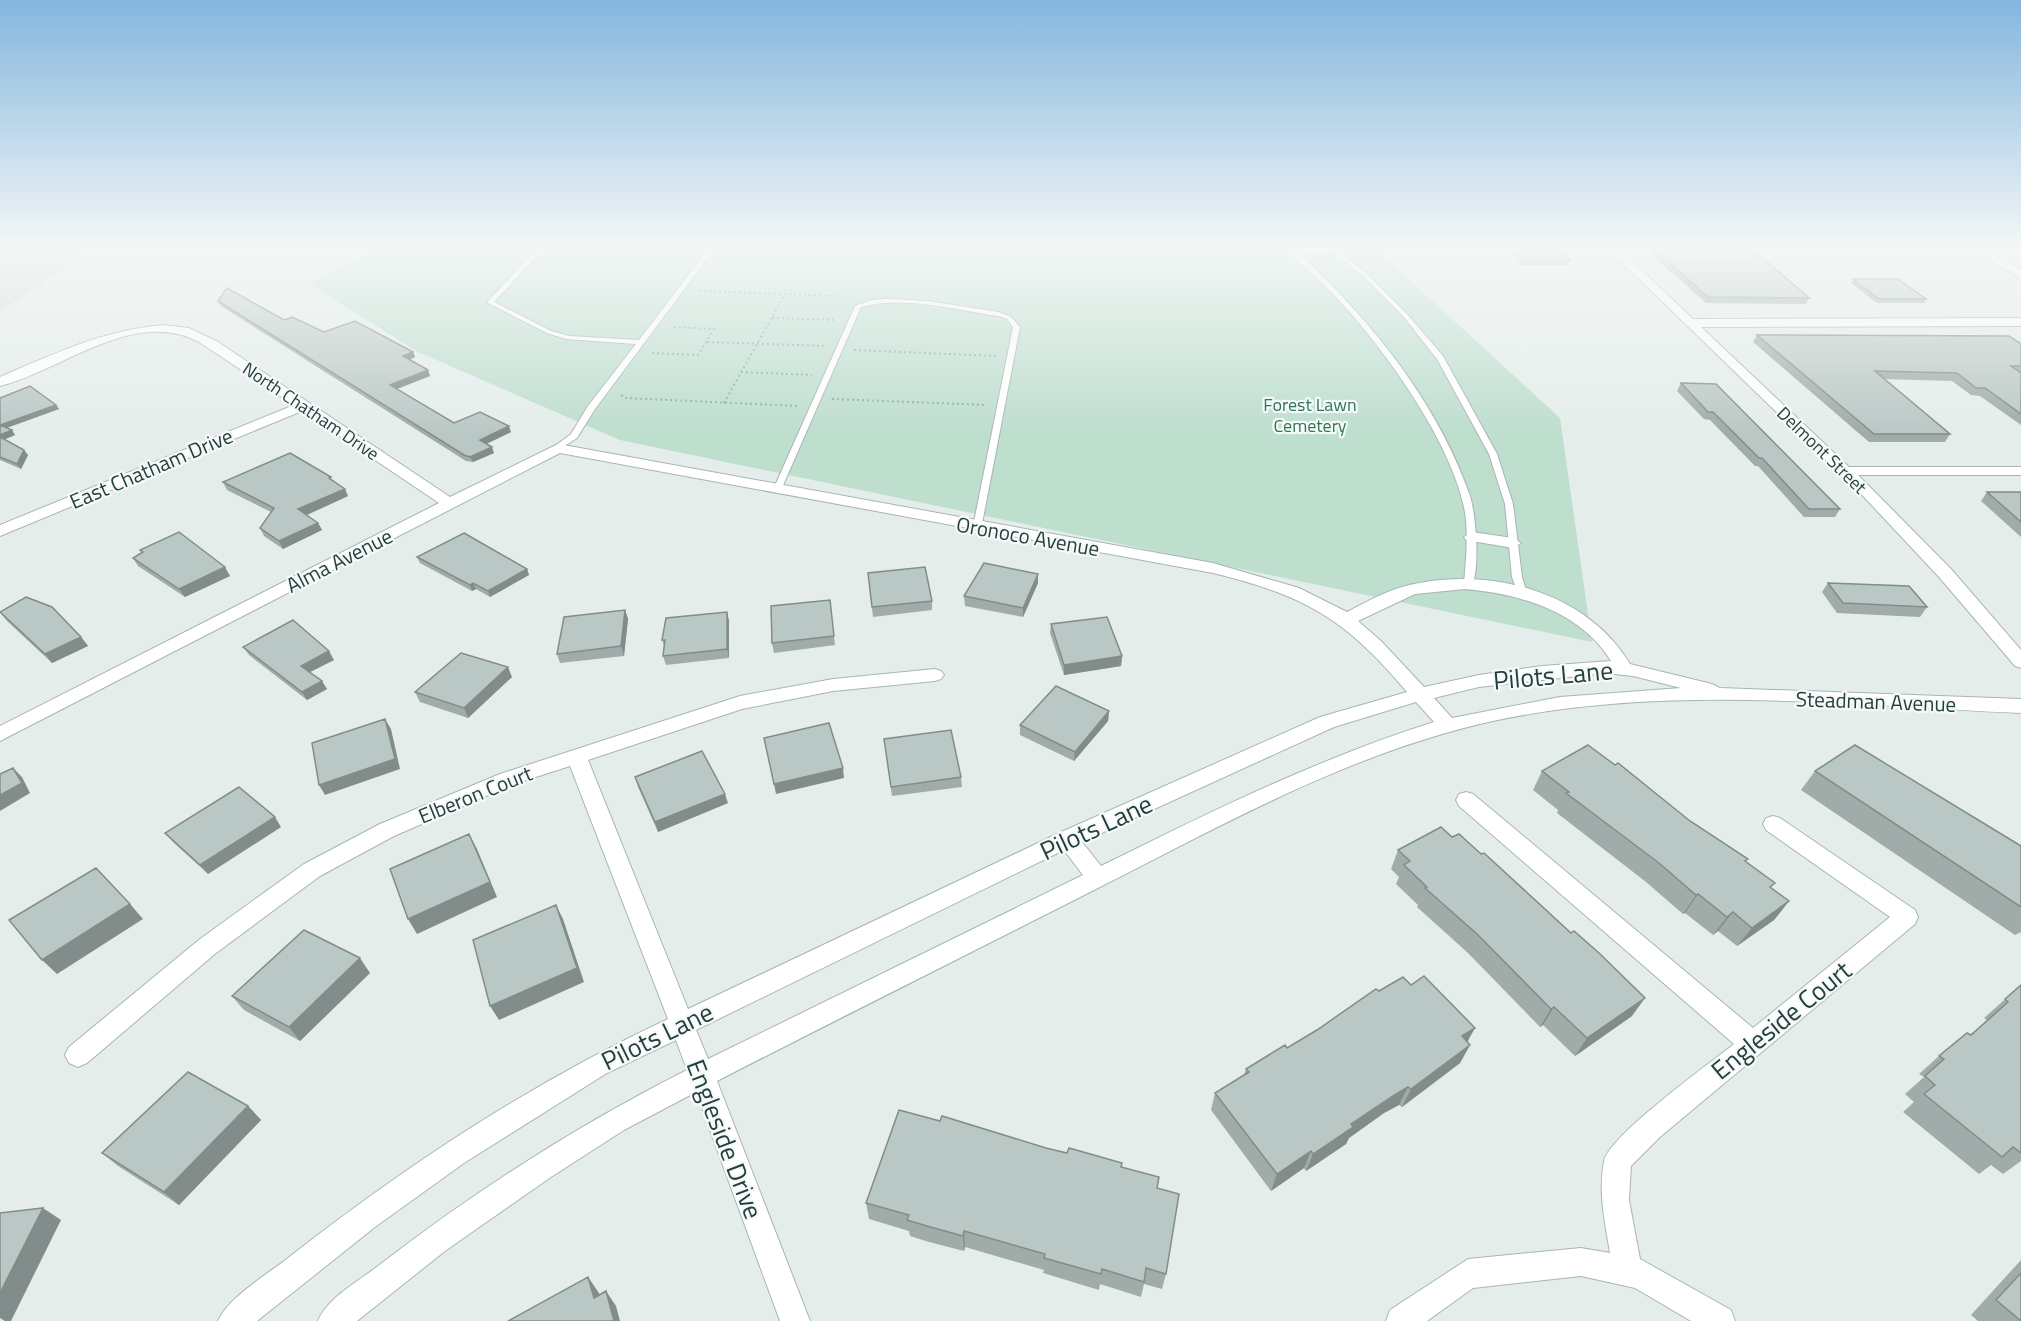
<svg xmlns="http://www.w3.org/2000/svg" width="2021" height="1321" viewBox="0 0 2021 1321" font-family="'Titillium Web',sans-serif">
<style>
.built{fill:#d3dddb}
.green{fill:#bedece}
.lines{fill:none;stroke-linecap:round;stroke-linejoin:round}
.lane-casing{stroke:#a7b5b4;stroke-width:2}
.street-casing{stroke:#a7b5b4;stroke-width:2}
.path{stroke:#86b0ac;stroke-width:2;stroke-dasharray:2 3;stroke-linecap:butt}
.lane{fill:#fff;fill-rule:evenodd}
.street{fill:#fff;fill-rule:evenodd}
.wall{fill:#a0aca9}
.shaded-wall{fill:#828c8a}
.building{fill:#bac8c5;stroke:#828c8a;stroke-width:1.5}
.labels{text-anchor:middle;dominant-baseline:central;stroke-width:4.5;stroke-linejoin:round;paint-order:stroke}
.far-park-label{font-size:18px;fill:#2f7559;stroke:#f5faf9}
.far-street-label{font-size:18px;fill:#243f3e;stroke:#f5faf9}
.street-label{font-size:21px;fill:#243f3e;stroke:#f5faf9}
.near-street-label{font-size:26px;fill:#243f3e;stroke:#f5faf9}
</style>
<rect width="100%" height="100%" fill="#e5edeb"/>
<!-- built -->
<path class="built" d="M0 248H93L0 312Z"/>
<!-- green -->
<path class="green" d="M374 248H1375L1560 418 1592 642 620 440 418 352 309 284Z"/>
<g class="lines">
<defs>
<path id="lane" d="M538 248H545L494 302 551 331 569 336 639 340 709 248H715L595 409 577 438 558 450 554 448 555 446 571 434 588 406 636 344 566 339 547 333 488 303V301Z
M1283 248C1298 248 1313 267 1323 277 1385 338 1441 413 1470 496 1476 516 1480 566 1472 586L1469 587 1464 584C1466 558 1469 532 1464 507 1449 438 1384 349 1337 298 1320 280 1301 265 1283 248Z
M1329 248H1336L1369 276 1407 314 1443 356 1497 454 1513 504 1522 577 1527 594 1525 596H1519L1512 577 1505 504 1489 454 1437 359 1403 316 1365 278Z
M888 299 927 301 999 312 1011 317 1020 327 981 529H975L973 527 1013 327 1007 319 998 316C954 310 904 295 861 307L781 490 777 493 773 490 855 306 871 300Z"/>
<path id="street" d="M1298 248H1338V249L1333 252 1291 255 1286 252Z
M1607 248H1618L1693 319 2021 318V326L1701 327 1849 467H2021V475H1858L1951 569 2021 650V668L2015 666 1939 577 1864 497Z
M1970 248H1983L2021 270V278Z
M163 325 189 328 218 342 450 497 558 444 1213 563 1299 588 1347 612C1370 600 1393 587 1419 583 1496 568 1588 594 1630 664L1712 684 1720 688 2021 699V713C1847 705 1665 684 1493 721 1352 752 1224 824 1096 889 970 953 843 1016 717 1081L810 1321H780L696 1092 624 1130 551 1177 445 1251 357 1321H318C327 1298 359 1281 378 1266 475 1191 578 1125 687 1070L676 1040 607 1073 464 1163 375 1227 257 1321H218C227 1298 268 1274 288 1258 410 1163 528 1085 668 1019L570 766 514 784 394 836 320 876 216 953 87 1063 78 1067 69 1063 65 1055 69 1047 200 939 304 864 380 824 500 774 740 696 833 679 935 669 941 671 944 675 941 679 935 681 833 691 742 709 588 760 688 1009 1059 833 1320 717 1407 692C1345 619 1307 596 1213 573L560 453 0 741V726L439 503 302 411 0 536V525L294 405 199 342C134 307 61 371 0 386V377C53 354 104 330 163 325ZM1465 589C1520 594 1580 611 1611 661L1542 666 1479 675 1424 687 1381 641 1358 621 1415 594ZM1605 673 1633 676 1681 688 1560 697 1452 718 1434 698 1479 687ZM1416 702 1434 722C1317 759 1210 812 1101 866L1082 842 1334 727ZM1064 850 1083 875 708 1059 696 1030Z
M1472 532 1513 538 1521 543 1513 548 1466 540 1464 537Z
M1466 792 1473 794 1753 1028 1890 917 1766 830 1763 824 1766 818 1773 816 1780 818 1915 910 1918 917 1915 924 1660 1137 1631 1166 1629 1200 1640 1259 1731 1310 1735 1321H1691L1635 1288 1581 1276 1473 1288 1427 1321H1386L1390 1310 1468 1259 1581 1248 1610 1253C1605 1223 1598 1192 1604 1161 1609 1136 1710 1063 1734 1044L1459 806 1456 800 1459 794Z"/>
</defs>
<!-- lane casing -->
<use href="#lane" class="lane-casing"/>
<!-- street casing -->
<use href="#street" class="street-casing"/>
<!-- path -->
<path class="path" d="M699 291 838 296
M772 318 837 320
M707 342 825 346
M854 350 996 356
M652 353 698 355 714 329 672 327
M741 372 812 375
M621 395 626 398 798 406
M832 399 987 405
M724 403 785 294"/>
<!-- lane -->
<use href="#lane" class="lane"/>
<!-- street -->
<use href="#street" class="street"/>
</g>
<!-- wall -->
<path class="wall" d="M1508 248H1559L1570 260 1568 265H1521Z
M1656 248H1751L1809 298 1806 304 1706 303 1653 256 1655 250H1658Z
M1853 279 1926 299 1924 303H1877L1851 283Z
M218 301 324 332 413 352 415 357 410 360 428 370 430 376 396 389 454 423 511 432 486 444 494 453 473 462 466 461 221 306Z
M1757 335 2021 344V425L1980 396 1971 395 1952 381 1884 379 1950 434 1945 442H1869L1753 342Z
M1681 383 1840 509 1835 517H1804L1758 466H1755L1710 420 1704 419 1677 391Z
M0 398 56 405 59 409 7 428 15 435 4 439 28 455 21 469 0 460Z
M332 481 348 496 307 515 318 523 322 530 283 549 264 536 260 528 271 512 227 490 223 482Z
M1987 492H2021V537L1981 501Z
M140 550 230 576 185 597 138 566 133 558 142 553Z
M417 557 527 569 529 575 490 597 476 589 472 591 420 563Z
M868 573 932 601V610L873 617Z
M1038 574V583L1023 617 965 606 964 596Z
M1828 583 1927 607 1920 617 1837 613 1822 592Z
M830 600 835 645 774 653 772 643Z
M625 610 628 619 624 656 560 663 557 654Z
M0 612 81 637 88 646 52 663 7 621Z
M727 612 729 621V658L666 665 663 656 664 646 662 640Z
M1051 624 1122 656 1121 666 1064 675 1050 633Z
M243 647 334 660 310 672 327 689 307 700 249 655Z
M512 677 468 718 420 702 415 692Z
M1109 711 1108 721 1074 761 1020 735V725Z
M884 739 961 777 962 787 892 796Z
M1542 771 1690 821 1746 862 1772 888 1789 901 1774 920 1737 946 1718 931 1713 935 1685 913 1683 914 1646 882 1557 813 1558 810 1533 790Z
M1815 771 2021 846V932L2015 935 1801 790Z
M635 777 728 803 658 832 638 787Z
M281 827 208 874 173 842 165 833Z
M1398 850 1632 1016 1575 1056 1543 1025 1540 1027 1468 953 1417 907 1418 905 1396 884 1399 877 1391 869Z
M370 973 300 1041 244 1010 232 996Z
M2021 985V1161L2003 1174 1991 1165 1979 1174 1903 1112 1914 1102 1905 1094 1924 1077 1919 1074 1939 1056 1970 1035 1987 1020 1984 1018Z
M1379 991 1467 1042 1470 1045 1460 1063 1402 1107 1399 1105 1384 1113 1349 1138 1346 1144 1306 1171 1304 1168 1271 1191 1211 1110 1215 1093 1244 1075 1246 1069 1287 1048Z
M248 1106 261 1120 179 1205 118 1166 102 1153Z
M1046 1148 1121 1167 1157 1188 1166 1274 1162 1289 1144 1284 1141 1297 1100 1284 1099 1290 1043 1273 1044 1270 965 1247 964 1251 929 1242 910 1236 909 1231 869 1219 866 1203Z
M2021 1260V1321H1978L1971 1315Z"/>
<!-- shaded-wall -->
<path class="shaded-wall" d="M413 352 415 357 405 361 403 356Z
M428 370 430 376 392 391 390 385Z
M56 405 59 409 3 429 0 425Z
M509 426 511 432 482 446 480 440Z
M12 430 15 435 1 441 0 435Z
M492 447 494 453 473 462 470 457Z
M24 450 28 455 21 469 17 464Z
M345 489 348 496 302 517 298 509Z
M318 523 322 530 283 549 279 541Z
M225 567 230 576 185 597 179 589Z
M527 569 529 575 490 597 488 591Z
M1038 574V583L1023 617V608Z
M473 583 476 589 472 591 470 585Z
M625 610 628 619 624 656 621 646Z
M727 612 729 621V658L727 649Z
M81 637 88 646 52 663 45 654Z
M329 651 334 660 306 674 301 666Z
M1122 656 1121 666 1064 675V665Z
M508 667 512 677 468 718 464 708Z
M322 681 327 689 307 700 302 692Z
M1109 711 1108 721 1074 761 1075 752Z
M385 719 391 729 400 769 325 795 319 785Z
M13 768 22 777 30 793 0 811V795Z
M843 768 844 778 776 794 774 784Z
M725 794 728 803 658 832 655 822Z
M275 817 281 827 208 874 200 865Z
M469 834 477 849 497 897 417 934 408 919Z
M1698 894 1685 913 1683 914 1696 895Z
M1789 901 1774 920 1737 946 1752 928Z
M130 904 143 919 57 974 42 960Z
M556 905 563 919 584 982 499 1020 490 1006Z
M1733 912 1718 931 1713 935 1727 917Z
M360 958 370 973 300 1041 289 1027Z
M1645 998 1632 1016 1575 1056 1587 1038Z
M1554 1007 1543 1025 1540 1027 1551 1009Z
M1475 1028 1465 1046 1462 1036Z
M1470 1045 1460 1063 1402 1107 1411 1089Z
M1408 1087 1399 1105 1384 1113 1349 1138 1346 1144 1306 1171 1313 1154 1351 1124 1393 1096Z
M248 1106 261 1120 179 1205 164 1192Z
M1311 1151 1304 1168 1271 1191 1277 1174Z
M43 1208 61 1220 11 1321H5L0 1318V1293Z
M964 1231 965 1247 964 1251 963 1236Z
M588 1277 599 1293 604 1313 594 1298Z
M606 1291 616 1306 620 1321H614Z"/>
<!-- building -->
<path class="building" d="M1514 248H1559L1570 260 1523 259Z
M1665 248H1751L1809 298 1708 297 1655 250H1667Z
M1853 279H1898L1926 299H1879Z
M227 288 284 320 292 317 324 332 355 321 413 352 403 356 428 370 390 385 454 423 480 412 509 426 480 440 492 447 470 457 464 455 218 301Z
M1757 335 2009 336 2021 344V366H2011L2021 373V414L1985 388H1976L1957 373 1875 371 1950 434H1874Z
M1681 383 1716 384 1840 509H1809L1762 458H1759L1713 412H1708Z
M30 386 56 405 0 425V398Z
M0 425 12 430 0 435Z
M0 437 24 450 17 464 0 457Z
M290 453 331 477 329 478 345 489 298 509 318 523 279 541 260 528 274 508 223 482Z
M1987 492H2021V522Z
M179 532 225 567 179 589 133 558 143 552 140 550Z
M464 533 527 569 488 591 473 583 470 585 417 557Z
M984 563 1038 574 1023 608 964 596Z
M925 567 932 601 872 607 868 573Z
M1828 583 1909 586 1927 607 1843 603Z
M26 597 52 607 81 637 45 654 0 612Z
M830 600 834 636 772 643 771 606Z
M625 610 621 646 557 654 564 617Z
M727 612V649L663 656 665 640H662L666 618Z
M1107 617 1122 656 1064 665 1051 624Z
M293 620 329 651 301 666 322 681 302 692 243 647Z
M461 653 508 667 464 708 415 692Z
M1056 686 1109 711 1075 752 1020 725Z
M385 719 395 759 319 785 312 743Z
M829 723 843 768 774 784 764 738Z
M951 730 961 777 891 787 884 739Z
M1588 745 1615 765 1618 763 1690 821 1748 859 1745 861 1775 883 1770 887 1789 901 1752 928 1733 912 1727 917 1698 894 1696 895 1659 863 1566 793 1569 792 1542 771Z
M1855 745 2021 846V907L1815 771Z
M702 751 725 794 655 822 635 777Z
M13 768 22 783 0 795V774Z
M239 787 275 817 200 865 165 833Z
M1441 827 1452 837 1459 834 1481 854 1484 853 1571 933 1574 931 1599 953 1645 998 1587 1038 1554 1007 1551 1009 1477 934 1425 888 1427 887 1404 865 1410 861 1398 850Z
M469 834 490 882 408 919 390 869Z
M96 868 130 904 42 960 9 920Z
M556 905 577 968 490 1006 473 940Z
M304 930 360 958 289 1027 232 996Z
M1424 976 1475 1028 1462 1036 1470 1045 1411 1089 1408 1087 1393 1096 1351 1124 1353 1127 1313 1154 1311 1151 1277 1174 1215 1093 1249 1072 1246 1069 1285 1045 1287 1048 1317 1030 1376 989 1379 991 1403 977 1411 985Z
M2021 985V1153L2013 1147 2002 1157 1924 1094 1935 1085 1925 1076 1944 1059 1939 1056 1967 1033 1971 1035 2008 1002 2005 999Z
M188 1072 248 1106 164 1192 102 1153Z
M899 1110 940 1121 942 1116 1046 1148 1067 1153 1069 1148 1122 1163 1121 1167 1159 1177 1157 1188 1179 1194 1166 1274 1146 1268 1144 1282 1102 1269 1101 1274 1044 1258 1045 1254 964 1231 963 1236 927 1226 907 1220 909 1215 866 1203Z
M43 1208 0 1293V1213Z
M2021 1273V1321L1996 1300Z
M588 1277 594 1298 606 1291 614 1321H508Z"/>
<!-- sky -->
<linearGradient id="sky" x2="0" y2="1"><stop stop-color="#84b6df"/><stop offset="0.57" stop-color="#f3f7f6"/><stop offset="1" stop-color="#f3f7f6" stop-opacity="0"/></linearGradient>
<rect width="2021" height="433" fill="url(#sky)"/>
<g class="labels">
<!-- far-park labels -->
<g class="far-park-label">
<text x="1310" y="404">Forest Lawn<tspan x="1310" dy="21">Cemetery</tspan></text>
</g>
<!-- far-street labels -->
<g class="far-street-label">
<text transform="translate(311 411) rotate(34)">North Chatham Drive</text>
<text transform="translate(1822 450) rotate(44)">Delmont Street</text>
</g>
<!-- street labels -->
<g class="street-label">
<text transform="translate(151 468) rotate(-23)">East Chatham Drive</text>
<text transform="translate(1028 536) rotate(10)">Oronoco Avenue</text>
<text transform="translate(339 560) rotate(-27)">Alma Avenue</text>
<text transform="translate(1876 701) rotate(2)">Steadman Avenue</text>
<text transform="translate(475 794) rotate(-22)">Elberon Court</text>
</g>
<!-- near-street labels -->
<g class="near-street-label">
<text transform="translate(1553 675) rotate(-5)">Pilots Lane</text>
<text transform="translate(1096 827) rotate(-25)">Pilots Lane</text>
<text transform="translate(1781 1020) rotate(-39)">Engleside Court</text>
<text transform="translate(657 1036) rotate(-26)">Pilots Lane</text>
<text transform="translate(725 1139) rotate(69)">Engleside Drive</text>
</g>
</g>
</svg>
